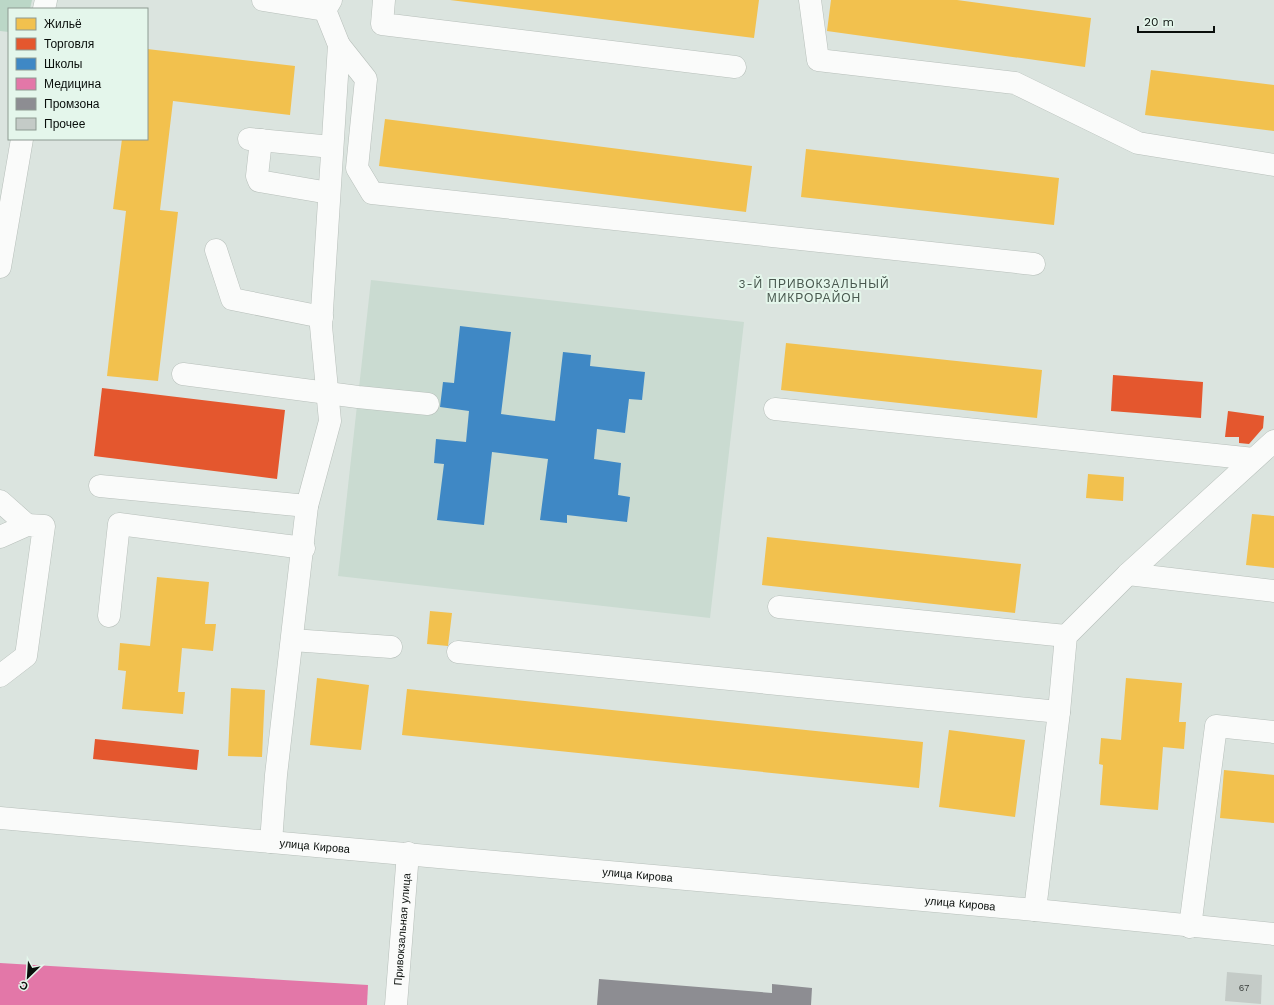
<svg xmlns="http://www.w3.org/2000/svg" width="1274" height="1005" viewBox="0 0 1274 1005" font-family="'Work Sans',sans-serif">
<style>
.built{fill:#cadbd1}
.green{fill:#bbd7c7}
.homes{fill:#f2c14e}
.shops{fill:#e4572e}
.schools{fill:#3f88c5}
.health{fill:#e377a8}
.industry{fill:#8d8d92}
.building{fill:#c4cbc7}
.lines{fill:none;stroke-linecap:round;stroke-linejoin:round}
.minor-casing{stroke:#b7bfba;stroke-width:23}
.major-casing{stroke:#b7bfba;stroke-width:23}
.minor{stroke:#fafbfa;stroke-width:22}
.major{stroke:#fafbfa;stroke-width:22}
.labels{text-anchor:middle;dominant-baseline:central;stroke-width:4;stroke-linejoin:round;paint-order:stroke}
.number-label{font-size:9px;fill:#3a3f3c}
.street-label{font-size:11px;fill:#0a0f0c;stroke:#e4f6eb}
.neighbourhood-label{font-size:12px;letter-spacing:1px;fill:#49584f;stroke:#e4f6eb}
</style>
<rect width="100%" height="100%" fill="#dbe4df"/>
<!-- built -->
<path class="built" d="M371 280 744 322 710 618 338 576Z"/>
<!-- green -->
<path class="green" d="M0 0H32L30 9H9V32L0 31Z"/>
<!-- homes -->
<path class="homes" d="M450 0H759L754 38Z
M831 0H957L1091 18 1085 67 827 31Z
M147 49 295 66 290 115 173 101 160 210 178 212 158 381 107 376 126 211 113 209 122 139H147Z
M1151 70 1274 85V131L1145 115Z
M385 119 752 166 746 212 379 166Z
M806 149 1059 178 1054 225 801 197Z
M786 343 1042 370 1037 418 781 390Z
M1088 474 1124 477 1123 501 1086 498Z
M1252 514 1274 516V568L1246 565Z
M767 537 1021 564 1015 613 762 585Z
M157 577 209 582 205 624H216L213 651 182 648 178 692H185L183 714 122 709 126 671 118 670 120 643 150 646Z
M430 611 452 613 448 646 427 644Z
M317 678 369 685 361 750 310 745Z
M1126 678 1182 683 1179 722H1186L1184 749 1163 747 1158 810 1100 805 1103 765 1099 764 1101 738 1121 740Z
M231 688 265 690 262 757 228 756Z
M407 689 923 742 919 788 402 735Z
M949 730 1025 740 1015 817 939 807Z
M1224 770 1274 775V823L1220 818Z"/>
<!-- shops -->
<path class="shops" d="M1113 375 1203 382 1201 418 1111 411Z
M102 388 285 410 277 479 94 456Z
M1228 411 1264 416 1263 428 1249 444 1239 443V437H1225Z
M95 739 199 750 197 770 93 759Z"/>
<!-- schools -->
<path class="schools" d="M460 326 511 332 501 414 555 421 563 352 591 355 590 366 645 372 642 400 629 399 625 433 597 429 594 459 621 463 618 495 630 497 627 522 567 515V523L540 520 548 459 492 452 484 525 437 520 444 464 434 463 436 439 466 442 469 411 440 407 443 382 454 383Z"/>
<!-- health -->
<path class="health" d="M0 963 368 985 367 1005H0Z"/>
<!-- industry -->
<path class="industry" d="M599 979 772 993V984L812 988 811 1005H597Z"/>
<!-- building -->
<path class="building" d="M1227 972 1262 975 1261 1004 1225 1001Z"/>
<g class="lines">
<defs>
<g id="minor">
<path d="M263 0 325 10 331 0"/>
<path d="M384 0 382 24 735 67"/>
<path d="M810 0 818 60 1015 83 1138 143 1274 165"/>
<path d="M44 9 46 0"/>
<path d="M339 45 366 79 357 168 372 193 1034 264"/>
<path d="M249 139 332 147"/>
<path d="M261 140 257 176 259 181 329 193"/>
<path d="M216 250 232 299 322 317"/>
<path d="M0 267 22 139"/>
<path d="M183 374 358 397 428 404"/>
<path d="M775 409 1254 459"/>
<path d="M100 486 307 506"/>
<path d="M0 501 27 525"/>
<path d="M0 537 27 525 44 526 26 656 0 676"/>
<path d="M1128 574 1274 591"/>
<path d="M779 607 1066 636"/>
<path d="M109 616 119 524 304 548"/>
<path d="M292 640 391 647"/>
<path d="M458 652 1059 712"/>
<path d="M271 842 276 775 307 506 330 421 321 326 339 45 325 10"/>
<path d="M1035 910 1059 712 1066 636 1128 574 1274 441"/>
<path d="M1190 927 1216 726 1274 732"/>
<path id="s1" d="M396 1005 408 853"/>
</g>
<g id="major">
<path id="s2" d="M0 818 1035 910 1274 934"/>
</g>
</defs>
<!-- minor casing -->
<use href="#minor" class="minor-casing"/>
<!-- major casing -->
<use href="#major" class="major-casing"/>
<!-- minor -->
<use href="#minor" class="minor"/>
<!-- major -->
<use href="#major" class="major"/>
</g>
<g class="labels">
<!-- number labels -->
<g class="number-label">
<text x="1244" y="988">67</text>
</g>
<!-- street labels -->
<g class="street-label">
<text stroke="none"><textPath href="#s2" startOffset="316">улица Кирова</textPath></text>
<text stroke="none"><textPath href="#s2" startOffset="640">улица Кирова</textPath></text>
<text stroke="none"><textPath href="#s2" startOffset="964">улица Кирова</textPath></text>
<text stroke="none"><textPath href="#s1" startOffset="76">Привокзальная улица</textPath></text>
</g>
<!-- neighbourhood labels -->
<g class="neighbourhood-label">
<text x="814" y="284">3-Й ПРИВОКЗАЛЬНЫЙ<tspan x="814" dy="14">МИКРОРАЙОН</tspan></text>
</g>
</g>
<!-- legend -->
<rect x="8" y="8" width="140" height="132" fill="#e4f6eb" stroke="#8d9a92"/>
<rect x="16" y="18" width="20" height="12" fill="#f2c14e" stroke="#8d9a92"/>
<text x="44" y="28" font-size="12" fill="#0a0f0c">Жильё</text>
<rect x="16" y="38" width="20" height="12" fill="#e4572e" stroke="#8d9a92"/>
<text x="44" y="48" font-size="12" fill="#0a0f0c">Торговля</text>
<rect x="16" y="58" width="20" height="12" fill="#3f88c5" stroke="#8d9a92"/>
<text x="44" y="68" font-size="12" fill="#0a0f0c">Школы</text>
<rect x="16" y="78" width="20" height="12" fill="#e377a8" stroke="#8d9a92"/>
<text x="44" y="88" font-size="12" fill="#0a0f0c">Медицина</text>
<rect x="16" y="98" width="20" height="12" fill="#8d8d92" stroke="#8d9a92"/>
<text x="44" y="108" font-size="12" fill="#0a0f0c">Промзона</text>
<rect x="16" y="118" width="20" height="12" fill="#c4cbc7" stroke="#8d9a92"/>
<text x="44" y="128" font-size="12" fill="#0a0f0c">Прочее</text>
<!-- north arrow -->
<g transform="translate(28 977) rotate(205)" stroke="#e4f6eb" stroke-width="3" paint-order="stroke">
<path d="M0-3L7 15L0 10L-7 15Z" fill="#0a0f0c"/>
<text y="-6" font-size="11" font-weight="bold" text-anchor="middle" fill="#0a0f0c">С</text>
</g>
<!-- scale -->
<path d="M1138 26v6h76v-6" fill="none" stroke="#0a0f0c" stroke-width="2"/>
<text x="1144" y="26" font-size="12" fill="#0a0f0c" stroke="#e4f6eb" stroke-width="3" paint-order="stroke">20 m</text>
</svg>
